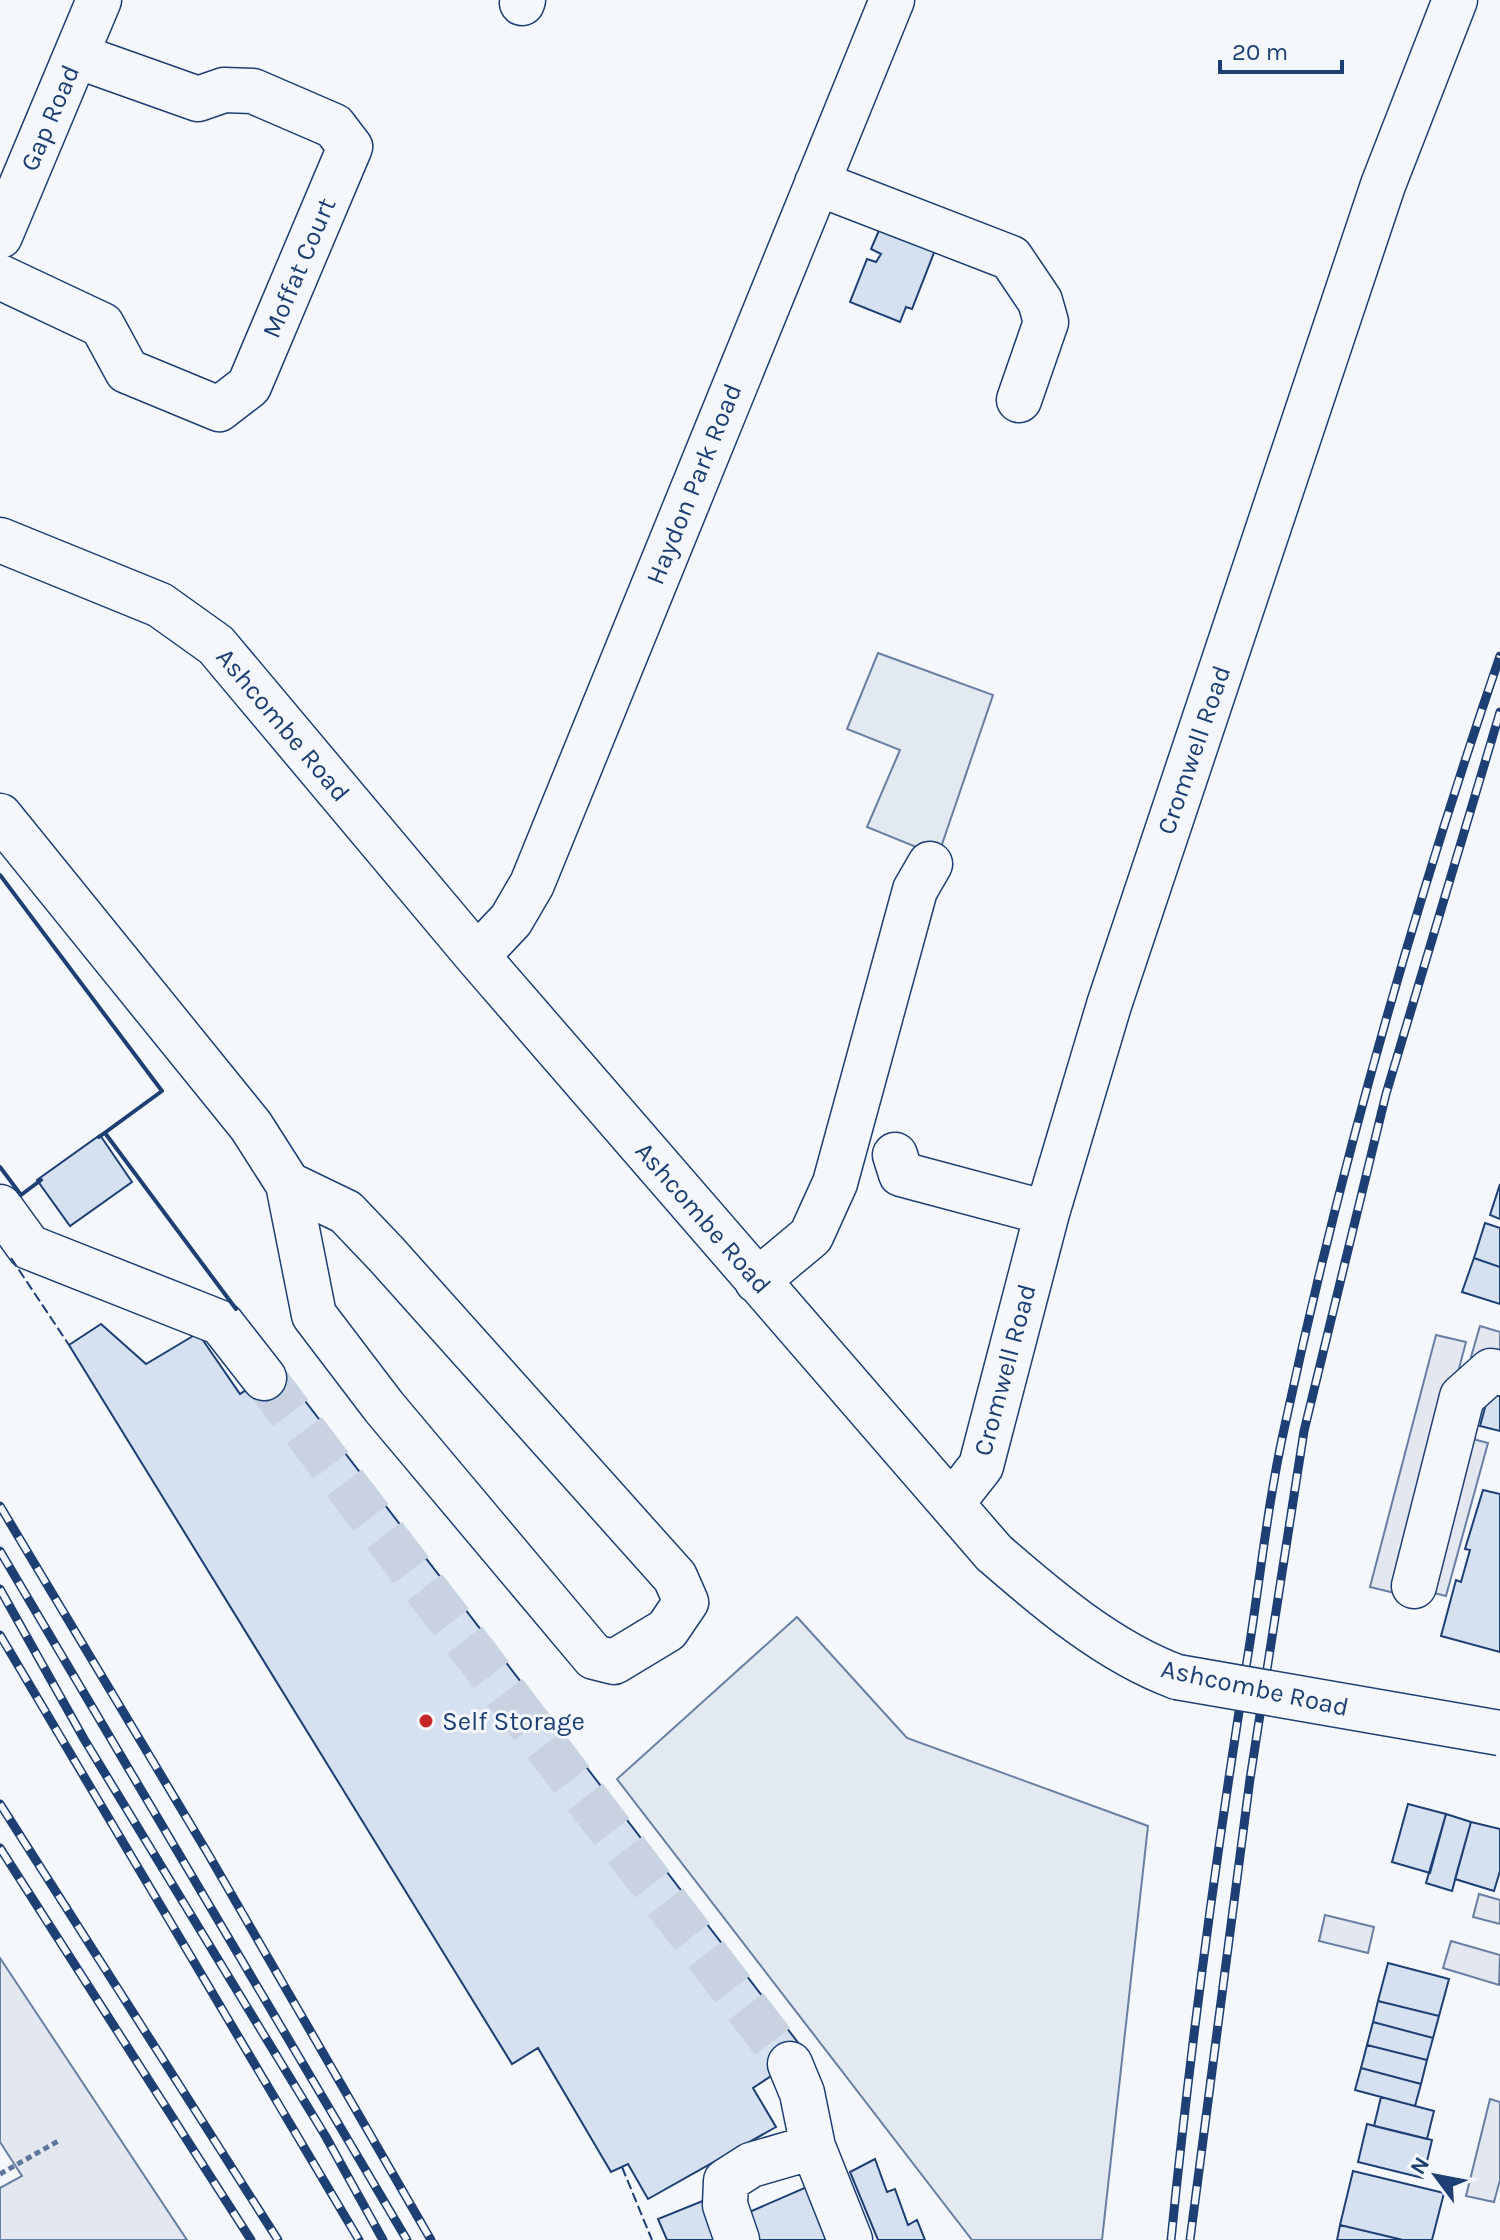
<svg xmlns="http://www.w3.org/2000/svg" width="1500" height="2240" viewBox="0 0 1500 2240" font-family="Karla,sans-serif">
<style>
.green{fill:#e3e9f0;stroke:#687fa3;stroke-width:2}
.parking{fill:#e3e8f0;stroke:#687fa3;stroke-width:2}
.building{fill:#d5e0f0;stroke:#1d3f73;stroke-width:2}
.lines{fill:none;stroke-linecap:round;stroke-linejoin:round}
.minor-tunnel{stroke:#c9d2e0;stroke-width:44;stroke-dasharray:44 22;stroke-linecap:butt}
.minor-casing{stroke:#1d3f73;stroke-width:47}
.major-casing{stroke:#1d3f73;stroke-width:47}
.path{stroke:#5e769c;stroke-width:5;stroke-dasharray:6 4;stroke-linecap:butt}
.minor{stroke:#f4f7fb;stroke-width:44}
.major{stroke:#f4f7fb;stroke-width:44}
.rail-casing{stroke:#1d3f73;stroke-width:9}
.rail{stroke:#f4f7fb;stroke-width:6;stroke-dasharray:18;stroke-linecap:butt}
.minor-bridge-casing{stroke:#1d3f73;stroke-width:47;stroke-linecap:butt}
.minor-bridge{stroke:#f4f7fb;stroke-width:44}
.fence{stroke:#1d3f73;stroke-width:2;stroke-dasharray:10 4;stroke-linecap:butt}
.wall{stroke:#1d3f73;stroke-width:4}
.poi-dot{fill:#c62828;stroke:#f4f7fb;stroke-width:3}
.labels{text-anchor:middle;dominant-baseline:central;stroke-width:6;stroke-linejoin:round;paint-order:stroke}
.street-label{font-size:26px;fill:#1d3f73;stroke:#f4f7fb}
.poi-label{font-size:26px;fill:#1d3f73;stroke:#f4f7fb;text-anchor:start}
</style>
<rect width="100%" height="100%" fill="#f4f7fb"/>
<!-- green -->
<path class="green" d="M878 653 993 695 938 856 867 827 900 750 847 729Z
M797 1617 907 1738 1148 1826 1102 2240H972L617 1779Z"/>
<!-- parking -->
<path class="parking" d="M1480 1326 1500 1332V1365L1471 1357Z
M1436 1335 1466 1342 1399 1594 1370 1587Z
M1469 1438 1488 1443 1446 1596 1426 1591Z
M1479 1894 1500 1900V1924L1473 1917Z
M1325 1915 1374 1927 1368 1953 1319 1941Z
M1451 1941 1500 1955 1499 1985 1443 1968Z
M0 1958 187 2240H0V2188L22 2176 0 2142Z
M1490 2099 1500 2102V2180L1494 2202 1466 2196Z"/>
<!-- building -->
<path class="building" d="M886 214 937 245 912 309 906 307 900 322 850 302 867 259 876 262 881 254 871 249Z
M100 1135 132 1182 70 1226 37 1180Z
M1500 1184V1219L1490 1215Z
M1485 1223 1500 1228V1267L1474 1258Z
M1474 1258 1500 1267V1304L1462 1292Z
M101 1324 146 1364 198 1333 240 1394 279 1367 806 2053 753 2088 776 2127 648 2199 628 2164 611 2172 538 2048 512 2064 69 1345Z
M1489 1393 1500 1396V1431L1480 1426Z
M1483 1490 1500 1494V1652L1441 1636 1456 1580 1461 1582 1470 1550 1465 1549Z
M1408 1804 1446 1814 1430 1873 1392 1862Z
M1446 1814 1471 1822 1452 1891 1426 1883Z
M1471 1822 1500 1829V1871L1494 1891 1455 1879Z
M1388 1963 1449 1979 1439 2016 1378 2001Z
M1378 2001 1439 2016 1433 2038 1373 2022Z
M1373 2022 1433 2038 1427 2060 1367 2045Z
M1367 2045 1427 2060 1421 2084 1361 2068Z
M1361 2068 1421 2084 1415 2106 1355 2090Z
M1381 2097 1434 2111 1427 2139 1374 2126Z
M1367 2124 1432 2140 1423 2178 1358 2162Z
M875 2159 887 2192 895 2189 908 2225 917 2220 925 2240H878L850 2172Z
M1353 2171 1444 2193 1432 2240H1403L1340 2225Z
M809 2186 832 2240H759L747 2213Z
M705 2200 721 2240H667L658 2219Z
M1340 2225 1403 2240H1337Z"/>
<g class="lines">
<!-- minor-tunnel -->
<path class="minor-tunnel" d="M264 1378 790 2064"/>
<defs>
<path id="minor" d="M522 3 523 0
M817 183 1011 258 1040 301 1046 322 1019 400
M0 277 102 325 127 371 219 409 249 386 350 147 334 126 253 91 224 90 198 99 77 56
M0 540 160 605 216 645 477 956 994 1553C1048 1600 1109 1652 1177 1677
M0 816 251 1126 288 1184 314 1315 384 1407 594 1657 614 1662 667 1630 686 1602 675 1577 386 1254 346 1212 288 1184
M477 956 511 920 532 884 892 0
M895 1155 901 1174 1047 1213
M0 1207 29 1247 221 1323 264 1378
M757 1281 811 1236 835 1183 915 890 930 864
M952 1503 981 1466 1047 1213 1109 1005 1383 185 1455 0
M1414 1586 1462 1397 1491 1371 1500 1373
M790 2064 802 2093 813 2147 850 2240
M737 2240 725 2205 726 2181 751 2165 813 2147"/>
<path id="major" d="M0 236 99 0"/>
</defs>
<!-- minor casing -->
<use href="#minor" class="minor-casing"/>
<!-- major casing -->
<use href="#major" class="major-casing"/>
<!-- path -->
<path class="path" d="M0 2174 60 2140"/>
<!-- minor -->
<use href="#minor" class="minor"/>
<!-- major -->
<use href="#major" class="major"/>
<defs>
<path id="rail" d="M0 1506 207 1852 431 2240
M0 1551 407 2240
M0 1589 84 1739 326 2137 383 2240
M0 1635 359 2240
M0 1804 278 2240
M0 1848 251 2240
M1171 2240C1191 2040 1218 1841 1250 1642 1261 1570 1269 1496 1285 1425 1341 1164 1414 907 1500 656
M1190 2240 1250 1779 1304 1431 1386 1094 1500 712"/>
</defs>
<!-- rail casing -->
<use href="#rail" class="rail-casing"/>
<!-- rail -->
<use href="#rail" class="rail"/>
<defs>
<path id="minor-bridge" d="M1177 1677 1500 1733"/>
</defs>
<!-- minor-bridge casing -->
<use href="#minor-bridge" class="minor-bridge-casing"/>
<!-- minor-bridge -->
<use href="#minor-bridge" class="minor-bridge"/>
<!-- fence -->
<path class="fence" d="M11 1258 69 1345
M622 2167 652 2240"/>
<!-- wall -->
<path class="wall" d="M0 875 162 1091 99 1137
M105 1133 236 1309
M0 1167 21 1195 41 1180"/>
</g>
<!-- markers -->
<circle class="poi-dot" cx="426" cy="1721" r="8"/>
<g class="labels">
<!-- street labels -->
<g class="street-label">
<text transform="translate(50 118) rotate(-67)">Gap Road</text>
<text transform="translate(299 268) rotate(-67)">Moffat Court</text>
<text transform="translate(694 484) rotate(-68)">Haydon Park Road</text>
<text transform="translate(283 725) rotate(50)">Ashcombe Road</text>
<text transform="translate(1194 750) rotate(-71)">Cromwell Road</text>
<text transform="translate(703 1218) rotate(49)">Ashcombe Road</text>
<text transform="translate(1005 1370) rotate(-75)">Cromwell Road</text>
<text transform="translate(1255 1688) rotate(12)">Ashcombe Road</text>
</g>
<!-- poi labels -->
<g class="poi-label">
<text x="442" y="1721">Self Storage</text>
</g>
</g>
<!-- north arrow -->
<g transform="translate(1436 2176) rotate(302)" stroke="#f4f7fb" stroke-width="6" paint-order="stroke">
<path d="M0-6L14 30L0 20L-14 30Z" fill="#1d3f73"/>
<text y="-12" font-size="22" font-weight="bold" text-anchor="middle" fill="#1d3f73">N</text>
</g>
<!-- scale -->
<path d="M1220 60v12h122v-12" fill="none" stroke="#1d3f73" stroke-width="4"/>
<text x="1232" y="60" font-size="24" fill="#1d3f73" stroke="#f4f7fb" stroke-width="6" paint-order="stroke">20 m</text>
</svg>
